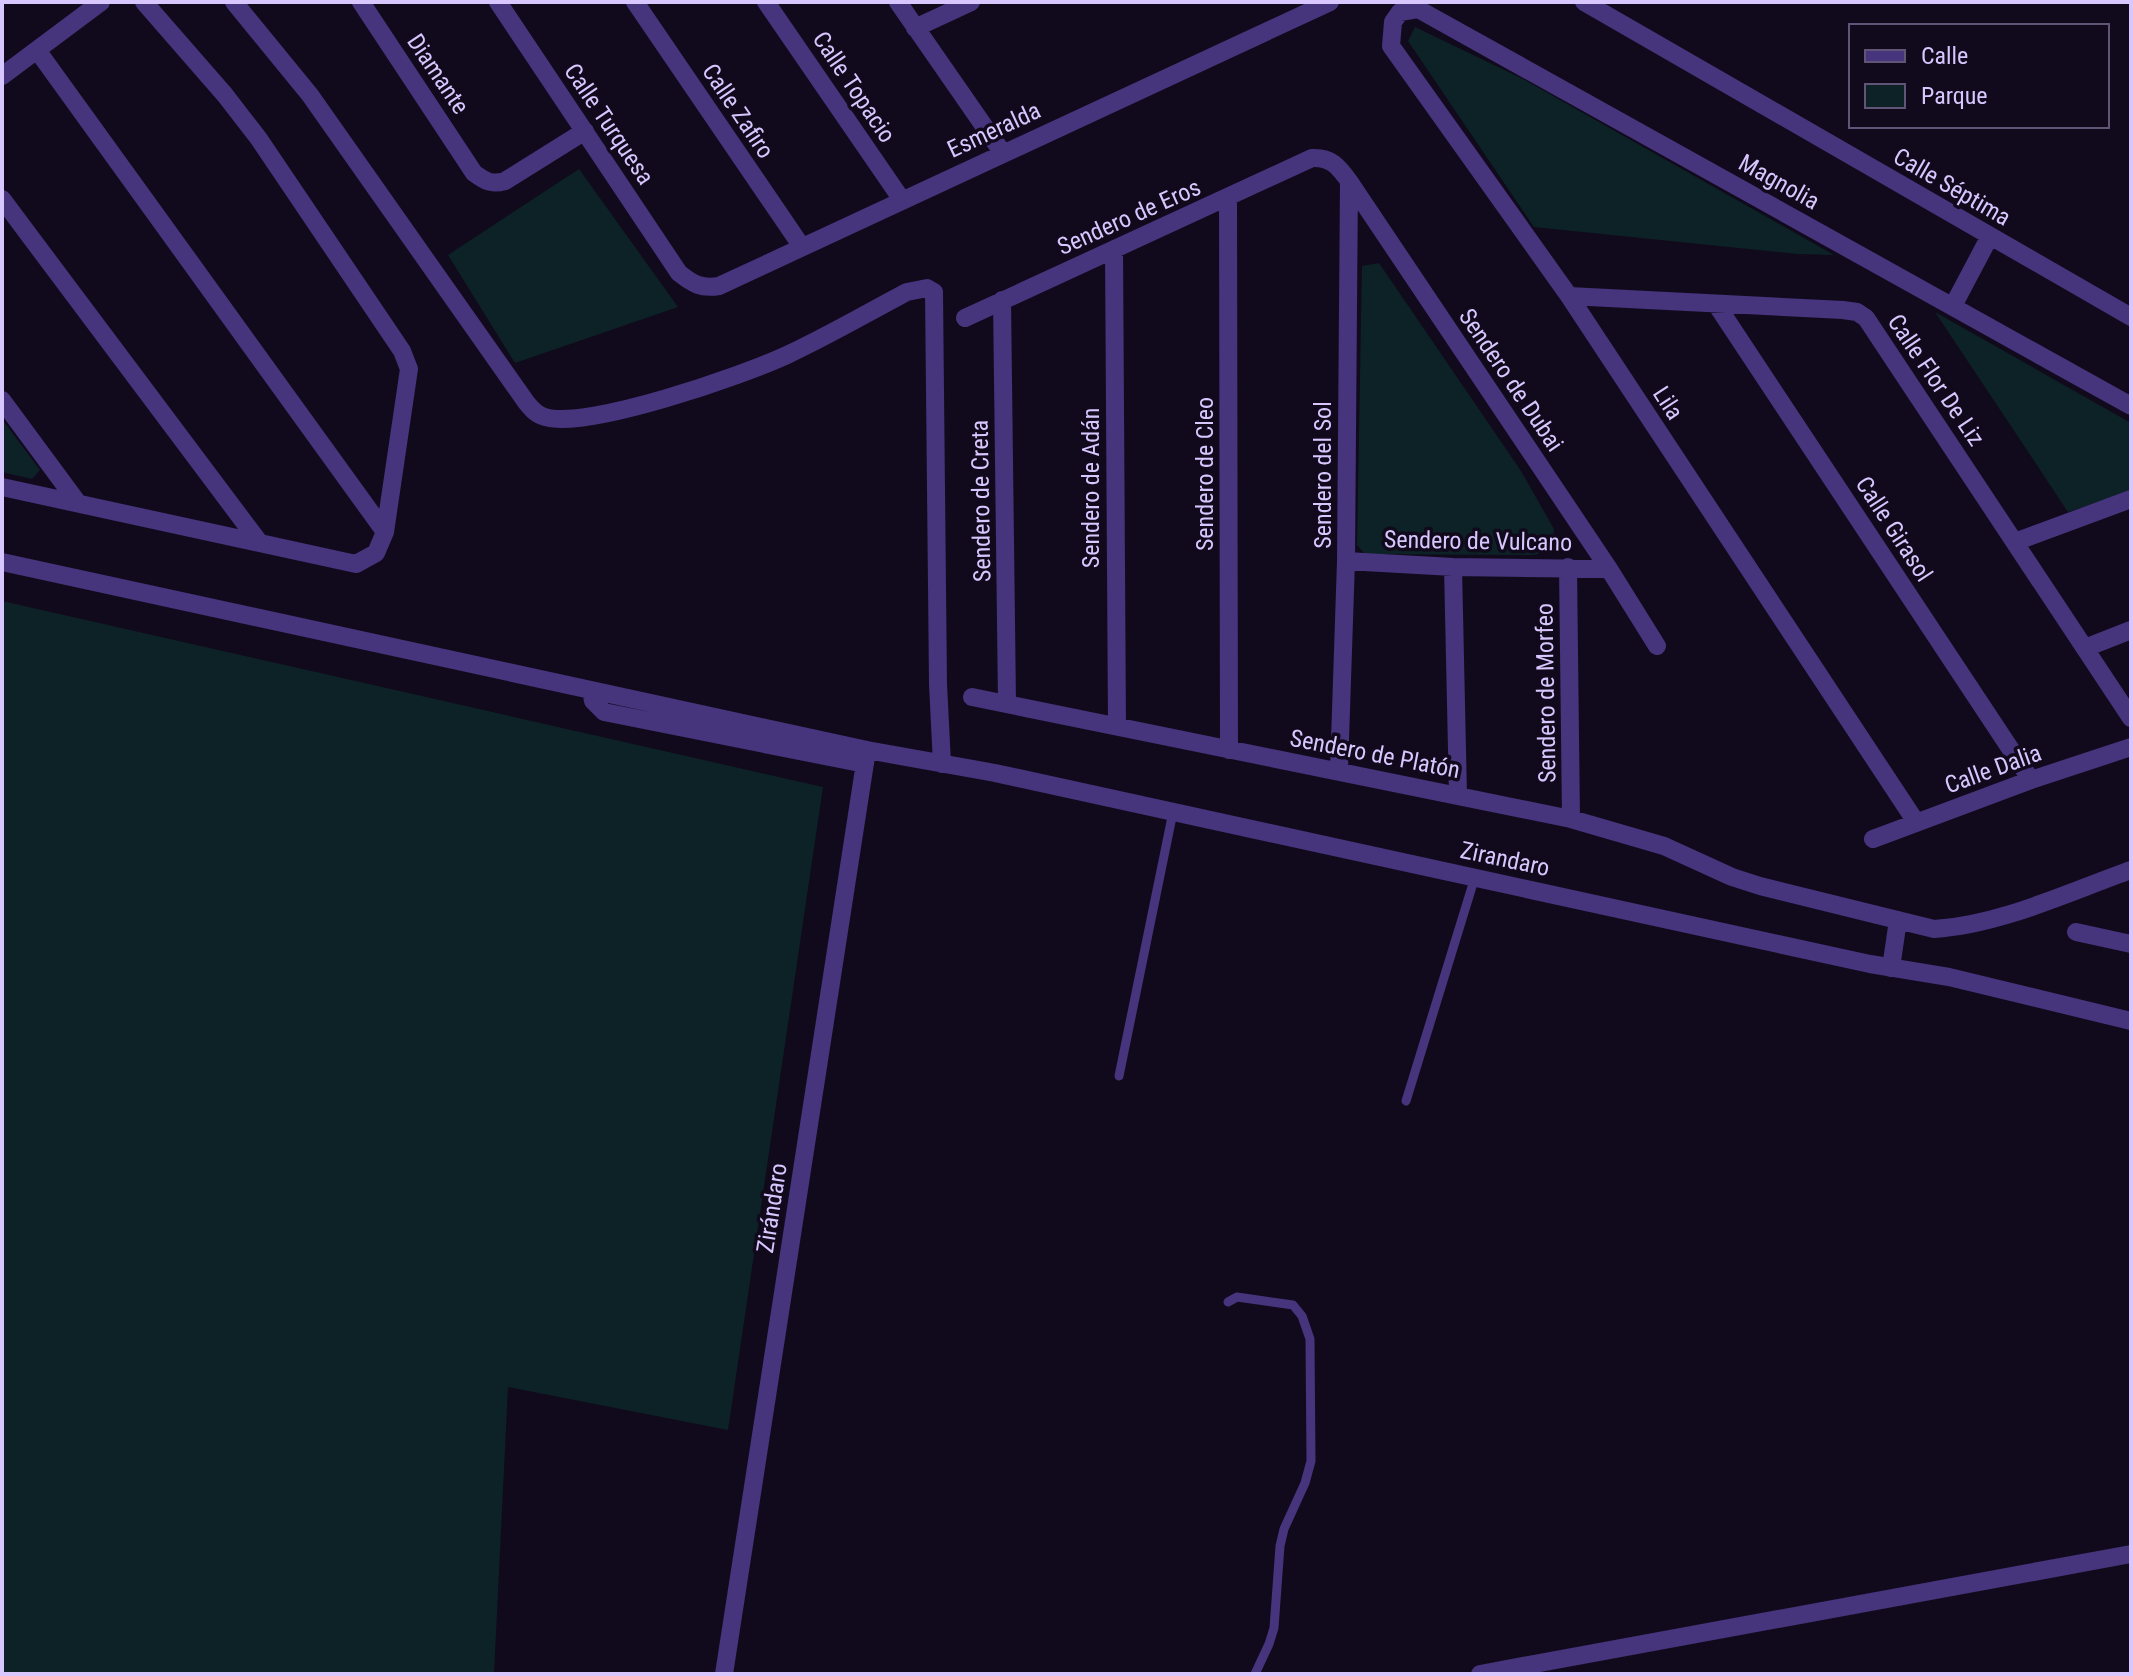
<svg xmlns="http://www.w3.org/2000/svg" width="2133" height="1676" viewBox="0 0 2133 1676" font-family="'Roboto Condensed',sans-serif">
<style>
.green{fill:#0d2226}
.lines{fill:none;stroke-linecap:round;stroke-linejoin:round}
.service{stroke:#46347d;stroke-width:9}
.minor{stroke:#46347d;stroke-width:18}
.labels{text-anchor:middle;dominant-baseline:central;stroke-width:7;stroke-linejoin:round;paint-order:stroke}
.street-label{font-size:24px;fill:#d8c6ff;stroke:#110a1c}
</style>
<rect width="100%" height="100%" fill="#110a1c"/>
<!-- green -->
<path class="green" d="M1415 27 1523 79 1834 255 1797 254 1534 227 1408 41Z
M579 169 678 307 515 363 448 255Z
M1379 263 1521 471 1554 529 1552 550 1534 555 1365 554 1357 545 1362 266Z
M1935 312 2131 423V491L2068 512Z
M2 419 40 470 32 479 2 472Z
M2 601 823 787 728 1430 508 1387 494 1674H2Z"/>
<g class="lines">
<!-- service -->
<path class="service" d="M1119 1076 1173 812
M1406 1101 1475 877
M1228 1302 1237 1297 1293 1305 1302 1316 1310 1339 1311 1461 1305 1483 1284 1529 1280 1546 1274 1628 1269 1644 1255 1674"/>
<!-- minor -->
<path class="minor" d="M234 2 310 95 526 402C531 408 536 415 545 417 587 430 744 375 787 355 828 336 867 313 907 292L927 288 934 292 938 684 942 764
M361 2 474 173C485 181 491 185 505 181L585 131
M498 2 679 273C693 284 701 289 719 286L1330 2
M635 2 802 247
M766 2 902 200
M898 2 1002 152
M1584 2 2131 317
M915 28 971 2
M37 50 385 532
M2 76 101 2
M2 199 259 542
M1228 199 1229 750
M1114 249 1117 726
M1569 296 1843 310 1857 312 1866 318 2131 718
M1002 300 1007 702
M1716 304 2031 780
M1953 306 1990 236
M965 318 1312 158C1331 157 1338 166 1349 181L1609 569 1657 646
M2 400 78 503
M2 487 356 564 376 553 385 532 409 369 402 351 259 139 225 95 144 2
M2015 542 2131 499
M1346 561 1453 567 1609 569
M2 562 867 750 995 773 1870 964 1949 977 2131 1021
M1453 567 1458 795
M1568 567 1571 819
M2085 648 2131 630
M591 690 593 701 604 712 865 764
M972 697 1571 819 1664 846 1732 877 1760 886 1934 929C2000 925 2069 892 2131 870
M1339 770 1346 561 1349 181
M1916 822 1569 296 1391 46 1393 22 1400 12 1418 9 2131 406
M1873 839 2031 780 2131 747
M2076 932 2131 944
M1891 968 1898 920
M724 1674 867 750
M1480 1674 2131 1554"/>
</g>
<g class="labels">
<!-- street labels -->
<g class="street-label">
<text transform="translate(438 74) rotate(56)">Diamante</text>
<text transform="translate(854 87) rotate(56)">Calle Topacio</text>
<text transform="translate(738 111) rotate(56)">Calle Zafiro</text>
<text transform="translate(609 124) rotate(56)">Calle Turquesa</text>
<text transform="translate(994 130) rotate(-25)">Esmeralda</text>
<text transform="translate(1779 182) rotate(29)">Magnolia</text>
<text transform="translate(1952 187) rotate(30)">Calle Séptima</text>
<text transform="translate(1129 217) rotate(-24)">Sendero de Eros</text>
<text transform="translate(1511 380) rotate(56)">Sendero de Dubai</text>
<text transform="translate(1936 380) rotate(56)">Calle Flor De Liz</text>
<text transform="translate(1668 403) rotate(57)">Lila</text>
<text transform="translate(1205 474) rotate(-90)">Sendero de Cleo</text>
<text transform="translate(1323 475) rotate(-90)">Sendero del Sol</text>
<text transform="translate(1091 488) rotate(-90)">Sendero de Adán</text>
<text transform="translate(981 501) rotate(-91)">Sendero de Creta</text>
<text transform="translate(1894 529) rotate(57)">Calle Girasol</text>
<text transform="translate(1478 541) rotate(1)">Sendero de Vulcano</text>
<text transform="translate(1546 693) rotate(-91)">Sendero de Morfeo</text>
<text transform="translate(1375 754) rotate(11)">Sendero de Platón</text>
<text transform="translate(1993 769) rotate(-20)">Calle Dalia</text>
<text transform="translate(1505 859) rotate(12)">Zirandaro</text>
<text transform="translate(772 1208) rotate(-81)">Zirándaro</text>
</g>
</g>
<!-- border -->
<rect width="2133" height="1676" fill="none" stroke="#d8c6ff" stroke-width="8"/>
<!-- legend -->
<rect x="1849" y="24" width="260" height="104" fill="#110a1c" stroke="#615577" stroke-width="2"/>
<rect x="1865" y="50" width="40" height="12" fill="#46347d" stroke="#615577" stroke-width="2"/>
<text x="1921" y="64" font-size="24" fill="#d8c6ff">Calle</text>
<rect x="1865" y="84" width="40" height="24" fill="#0d2226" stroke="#615577" stroke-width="2"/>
<text x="1921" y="104" font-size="24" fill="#d8c6ff">Parque</text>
</svg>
